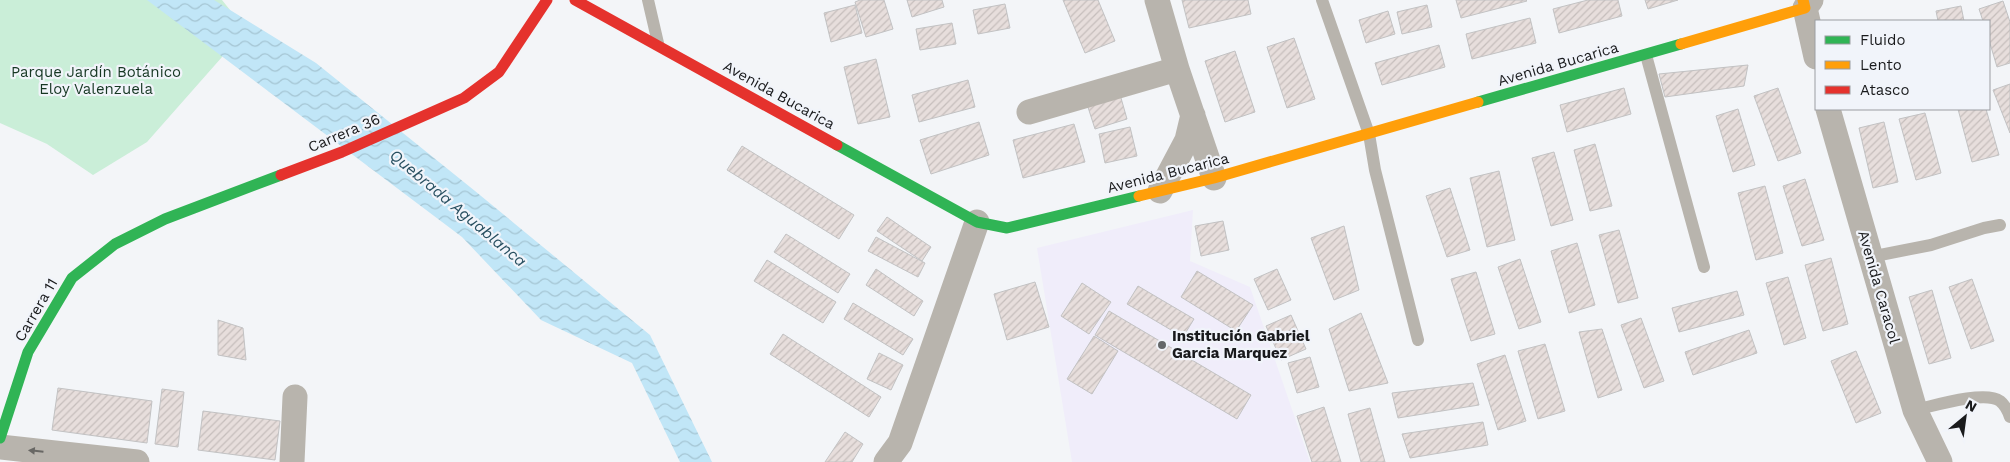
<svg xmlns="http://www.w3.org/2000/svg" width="2010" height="462" viewBox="0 0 2010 462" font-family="'Work Sans',sans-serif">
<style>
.education{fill:#f0edfa}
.garden{fill:#caeed8}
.water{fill:url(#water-waves)}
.building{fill:url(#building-hatch);stroke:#c2c2c3}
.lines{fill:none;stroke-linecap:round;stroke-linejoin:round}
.lane{stroke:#b8b4ad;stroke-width:12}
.street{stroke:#b8b4ad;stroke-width:25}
.fast{stroke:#30b455;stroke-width:11}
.slow{stroke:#ff9f0a;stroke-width:11}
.jam{stroke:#e5322d;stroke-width:11}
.oneway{fill:#686764}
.poi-dot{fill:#656769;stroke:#f1f4fa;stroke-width:2}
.labels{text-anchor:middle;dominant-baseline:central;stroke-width:4.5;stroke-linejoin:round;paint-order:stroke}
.street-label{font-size:15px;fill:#191a1c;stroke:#f1f4fa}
.park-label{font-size:15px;fill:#163723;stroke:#f1f4fa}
.poi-label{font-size:15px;font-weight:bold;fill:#191a1c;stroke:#f1f4fa;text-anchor:start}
.water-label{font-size:16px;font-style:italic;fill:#274f60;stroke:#f1f4fa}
</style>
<defs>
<pattern id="water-waves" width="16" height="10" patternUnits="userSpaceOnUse" patternTransform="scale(1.25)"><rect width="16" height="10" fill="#c1e6f7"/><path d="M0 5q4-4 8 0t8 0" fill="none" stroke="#a5c5d3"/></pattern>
<pattern id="building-hatch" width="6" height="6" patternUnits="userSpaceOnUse" patternTransform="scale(1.25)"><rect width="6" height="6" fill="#e7dedc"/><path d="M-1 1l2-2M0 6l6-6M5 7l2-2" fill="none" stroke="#c6bebc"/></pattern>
</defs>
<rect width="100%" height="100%" fill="#f3f5f8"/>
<!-- education -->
<path class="education" d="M1193 210 1190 261 1250 287 1310 462H1072L1037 248Z"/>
<!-- garden -->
<path class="garden" d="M0 0H222L230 10 235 37 222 57 147 142 93 175 47 144 0 123Z"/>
<!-- water -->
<path class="water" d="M147 0H214L316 63 475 191 650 335 712 462H680L632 363 541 320 462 237Z"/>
<!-- building -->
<path class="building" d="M860 0H884L893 29 866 37 855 2Z
M907 0H942L944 7 912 17Z
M1063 0H1098L1115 41 1085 53Z
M1182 0H1248L1251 14 1189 28Z
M1456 0H1526L1527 1 1461 18Z
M1588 0H1618L1622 16 1559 33 1553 9Z
M1645 0H1678L1648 9Z
M2003 1 2010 22V63L1997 67 1989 40V21H1983L1979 9Z
M1005 4 1010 28 978 34 973 10Z
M855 5 862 33 831 42 824 13Z
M1427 5 1432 27 1402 34 1397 12Z
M1961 6 1964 21H1938L1936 11Z
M1388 11 1395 34 1366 43 1359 20Z
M1530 18 1536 43 1472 59 1466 34Z
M952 23 956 44 920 50 916 29Z
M1294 38 1315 99 1287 108 1267 47Z
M1439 45 1445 67 1382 85 1375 63Z
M1235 51 1255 112 1225 122 1205 61Z
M876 59 890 117 858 124 844 67Z
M1748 65 1744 86 1665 97 1659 74Z
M968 80 975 107 919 122 912 95Z
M2010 84V133L1993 90Z
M1624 88 1631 114 1567 132 1560 105Z
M1778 88 1801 153 1778 161 1754 96Z
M1119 91 1127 119 1095 129 1086 101Z
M1738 109 1755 165 1733 172 1716 116Z
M1958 109H1986L1999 155 1972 162Z
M1925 113 1941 173 1916 180 1899 119Z
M979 122 989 155 931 174 920 140Z
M1884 122 1898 182 1873 188 1859 128Z
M1074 124 1085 162 1023 178 1013 140Z
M1130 127 1137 156 1105 163 1099 134Z
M1595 144 1612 206 1590 211 1574 150Z
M742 146 854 215 839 239 727 170Z
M1554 152 1573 220 1551 226 1532 158Z
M1499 171 1515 240 1487 247 1470 178Z
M1805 179 1824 240 1802 246 1783 186Z
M1765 186 1783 253 1756 260 1738 193Z
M1450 188 1470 250 1447 257 1426 196Z
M887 217 931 247 922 261 877 231Z
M1223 221 1229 250 1201 256 1195 226Z
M1344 226 1359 290 1334 300 1311 238Z
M1619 230 1638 298 1618 303 1599 235Z
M786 234 850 274 838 293 774 252Z
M876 237 925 263 918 277 868 251Z
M1577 243 1595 305 1569 313 1551 251Z
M1831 258 1848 324 1823 331 1805 265Z
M1520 259 1541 322 1519 329 1498 267Z
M767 260 836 302 823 323 754 281Z
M876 269 923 301 914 316 866 285Z
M1277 269 1291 300 1268 310 1254 279Z
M1197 271 1253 305 1236 331 1181 297Z
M1476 272 1495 334 1471 341 1451 279Z
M1788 277 1806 338 1784 345 1766 283Z
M1972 279 1994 341 1971 349 1949 287Z
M1035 282 1049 327 1007 340 994 294Z
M1082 283 1111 302 1089 334 1061 316Z
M1138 286 1194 319 1183 337 1127 304Z
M1932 290 1951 358 1929 364 1909 297Z
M1737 291 1744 315 1679 332 1672 308Z
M853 303 913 339 903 355 844 319Z
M1109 311 1251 395 1237 419 1095 335Z
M1361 313 1388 383 1349 391 1329 329Z
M1291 315 1306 349 1281 360 1266 326Z
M1641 318 1664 381 1644 388 1621 325Z
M218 320 243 328 246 360 218 355Z
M1602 329 1622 390 1598 398 1579 332Z
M1749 330 1757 353 1693 375 1685 352Z
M783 334 881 397 869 417 770 354Z
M1094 336 1118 351 1092 394 1067 379Z
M1545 344 1565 411 1538 419 1518 351Z
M1856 351 1881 413 1856 423 1831 361Z
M879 353 903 365 891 390 867 379Z
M1505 355 1526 421 1498 430 1477 364Z
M1310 357 1319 387 1297 393 1288 363Z
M1473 383 1479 405 1398 418 1392 393Z
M58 388 152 401 147 443 52 430Z
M162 389 184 392 178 447 155 444Z
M1324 407 1341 462H1312L1297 416Z
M1370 408 1385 462H1361L1348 414Z
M203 411 280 421 275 460 198 450Z
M1483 422 1488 445 1410 458 1402 434Z
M845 432 863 444 852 462H825Z"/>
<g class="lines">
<!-- lane -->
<path class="lane" d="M648 0 658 43
M1322 0 1369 134 1375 170 1418 340
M1646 55 1704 267
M1870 257 1931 245 1984 228 2000 225
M1915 410C1933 406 1985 390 2000 401 2005 405 2008 411 2010 417"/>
<!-- street -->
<path class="street" d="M1157 0 1177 69 1214 178
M1811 0 1805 8 1816 57
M1828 109 1915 410 1940 462
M1029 112 1177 69
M1160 191 1187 140 1193 115
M0 447 137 462
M292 462 295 397
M886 462 900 443 977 222"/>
<!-- fast -->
<path class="fast" d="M1478 102 1681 44
M837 145 977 222 1007 228 1139 196
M0 438 28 352 72 278 115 244 165 219 281 175"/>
<!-- slow -->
<path class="slow" d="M1681 44 1805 8 1803 0
M1139 196 1214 178 1478 102"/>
<!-- jam -->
<path class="jam" d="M575 0 837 145
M281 175 342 152 464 98 499 72 547 0"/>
</g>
<!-- one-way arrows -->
<defs><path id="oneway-solid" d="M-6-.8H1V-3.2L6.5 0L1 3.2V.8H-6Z" transform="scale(1.25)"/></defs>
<use class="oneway" href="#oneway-solid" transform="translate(36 451) rotate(-174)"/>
<!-- markers -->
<circle class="poi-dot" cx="1162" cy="345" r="5"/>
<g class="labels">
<!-- street labels -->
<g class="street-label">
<text transform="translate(1558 64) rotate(-16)">Avenida Bucarica</text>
<text transform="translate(779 95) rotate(29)">Avenida Bucarica</text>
<text transform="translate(344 133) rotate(-23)">Carrera 36</text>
<text transform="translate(1168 173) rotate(-14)">Avenida Bucarica</text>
<text transform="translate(1879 287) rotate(74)">Avenida Caracol</text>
<text transform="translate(36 310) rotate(-60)">Carrera 11</text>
</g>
<!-- park labels -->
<g class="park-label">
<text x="96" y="72">Parque Jardín Botánico<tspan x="96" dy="17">Eloy Valenzuela</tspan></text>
</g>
<!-- poi labels -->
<g class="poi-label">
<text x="1172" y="336">Institución Gabriel<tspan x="1172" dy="17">Garcia Marquez</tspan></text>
</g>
<!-- water labels -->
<g class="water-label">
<text transform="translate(458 208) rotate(40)">Quebrada Aguablanca</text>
</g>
</g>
<!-- legend -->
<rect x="1815" y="20" width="175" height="90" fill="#f1f4fa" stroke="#9b9da1"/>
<rect x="1825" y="36" width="25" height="8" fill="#30b455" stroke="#9b9da1"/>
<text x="1860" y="45" font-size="15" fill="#191a1c">Fluido</text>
<rect x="1825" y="61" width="25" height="8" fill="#ff9f0a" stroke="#9b9da1"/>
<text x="1860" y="70" font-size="15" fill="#191a1c">Lento</text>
<rect x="1825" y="86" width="25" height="8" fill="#e5322d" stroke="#9b9da1"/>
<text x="1860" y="95" font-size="15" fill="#191a1c">Atasco</text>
<!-- north arrow -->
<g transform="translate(1965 417) rotate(29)" stroke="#f1f4fa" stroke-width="4" paint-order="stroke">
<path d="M0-4L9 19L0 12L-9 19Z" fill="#191a1c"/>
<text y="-8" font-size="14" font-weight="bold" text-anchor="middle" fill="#191a1c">N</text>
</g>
</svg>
